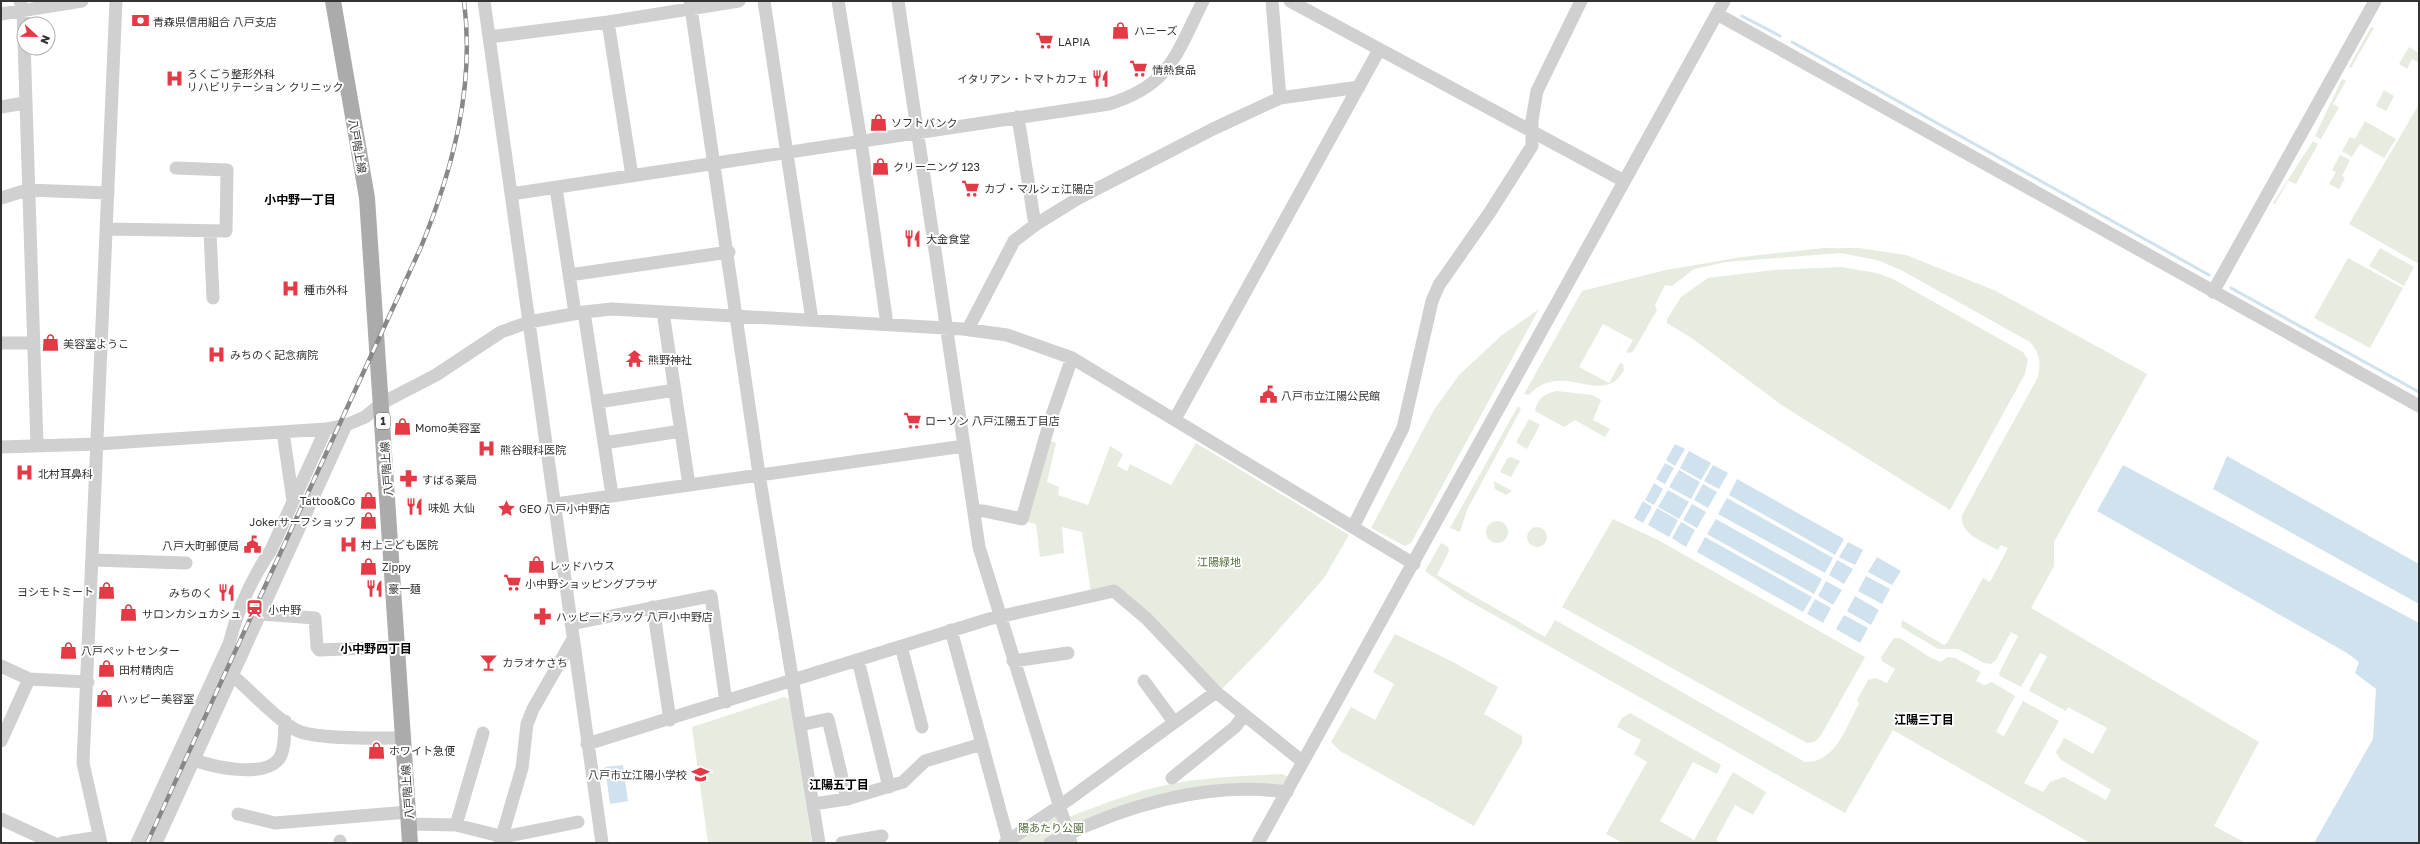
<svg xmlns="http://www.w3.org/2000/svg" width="2420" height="844" viewBox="0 0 2420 844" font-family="'Golos Text','Noto Sans JP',sans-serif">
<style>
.green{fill:#e6ecdf}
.water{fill:#cfe2ee}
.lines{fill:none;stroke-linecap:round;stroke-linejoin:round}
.stream{stroke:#cfe2ee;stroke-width:3}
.minor{stroke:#d0d0d0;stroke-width:13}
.major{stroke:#ababab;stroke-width:16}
.rail-casing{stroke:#888;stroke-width:4.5}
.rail{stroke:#fff;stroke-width:3;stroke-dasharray:9;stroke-linecap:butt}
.labels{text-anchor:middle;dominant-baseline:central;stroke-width:4;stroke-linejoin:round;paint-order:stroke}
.shield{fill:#fff;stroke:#707070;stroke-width:1}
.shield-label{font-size:10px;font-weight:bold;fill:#333}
.poi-label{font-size:11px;fill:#333;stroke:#fff;text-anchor:start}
.street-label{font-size:11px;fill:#333;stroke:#fff}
.park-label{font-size:11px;fill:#56703f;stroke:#fff}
.neighbourhood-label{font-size:12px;font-weight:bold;fill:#000;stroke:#fff}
</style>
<rect width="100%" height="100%" fill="#fff"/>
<!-- green -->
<path class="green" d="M2371 27 2374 28 2351 68 2349 67Z
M2409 47 2419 53V63L2412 59 2407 69 2399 64Z
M2342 79 2346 81 2333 104 2339 107 2321 139 2315 136Z
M2384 90 2394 96 2386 111 2376 106Z
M2419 104V264L2349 224Z
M2365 121 2396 139 2384 158 2360 144 2352 157 2342 151 2350 137 2355 139Z
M2313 141 2318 144 2296 184 2288 181 2275 204 2273 203Z
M2340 155 2350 160 2342 176 2345 178 2339 189 2329 184 2336 172 2332 170Z
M1824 248H1859L1906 255 1996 291 2147 374 2054 542V566L2031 608 2259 742 2214 826 2246 843H2090L1893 730 1845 813 1462 597 1425 571 1441 543 1448 547 1449 551 1437 575 1545 637 1555 620 1805 762C1836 763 1846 726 1859 704L1857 700 1868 680 1876 678 1887 683 1895 669 1882 661 1881 657 1894 638H1900L1931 658 1941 662 1947 657 1955 658 1981 672 1976 681 1984 685 1992 682 2015 696 1996 732 2004 736 2023 701 2059 721 2024 783 2043 792 2050 782 2064 777 2106 800 2111 790 2060 759 2056 752 2064 738 2093 754 2107 728 2068 707 2066 711 2029 691 2047 656 2040 653 2021 687 2000 676 1999 673 2018 636 2011 632 1996 660 1991 664 1984 663 1958 649H1938L1901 627 1902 620 1944 645 1947 643 1983 578 1990 582 2008 548 2001 545 1998 550C1983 541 1960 535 1962 515L2038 377C2041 362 2040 354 2030 342L1901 270 1877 260 1841 253 1726 262 1694 269 1672 286 1665 285 1655 305 1657 310 1634 350 1630 353 1626 352 1633 340 1603 324 1579 367 1609 383 1620 363 1623 364 1624 370C1603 409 1562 358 1529 395L1524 394 1582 291 1666 270 1742 257Z
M2380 248 2414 267 2404 286 2369 266Z
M2348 258 2403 288 2370 348 2314 318Z
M1841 267 1877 273 1893 279 2023 352 2028 360 2025 374 1950 510 1783 406 1693 339 1667 323V319L1681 297 1708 278 1774 270Z
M1539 309 1411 543 1405 546 1371 528 1434 410 1459 375 1502 335Z
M1556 391 1592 395 1601 400 1593 420 1610 429 1605 437 1575 420 1564 427 1535 411C1537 398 1545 394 1556 391Z
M1518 406 1521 409 1467 510 1460 532 1450 528Z
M1529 419 1540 425 1527 449 1517 443V440Z
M1048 440 1056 443 1047 482 1059 487 1058 495 1088 505 1110 446 1123 454 1117 466 1127 471 1130 464 1171 485 1196 443 1349 535 1324 578 1266 644 1221 690 1121 590 1091 592 1082 532 1062 527 1064 553 1040 557 1036 524 1024 521Z
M1511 457 1520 461 1511 477 1500 472 1507 459Z
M1494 481 1512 491 1506 495 1495 489Z
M1613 519 1658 540 1865 657 1820 737 1814 742 1807 743 1562 607Z
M1486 532a11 11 0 1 1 22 0a11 11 0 1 1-22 0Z
M1527 537a10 10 0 1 1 20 0a10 10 0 1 1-20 0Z
M1395 634 1453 662 1498 687 1484 714 1522 736V743L1474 826 1340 751 1331 742 1351 707 1375 720 1394 684 1373 672Z
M784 697 789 699 812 843H708L692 727Z
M1630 713 1721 765 1717 774 1693 762 1660 821 1694 840 1733 772 1766 792 1753 815 1735 805 1716 840 1721 843H1623L1606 834 1647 762 1634 754 1641 740 1617 727 1622 718Z
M1282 774 1294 779 1287 792 1190 795 1050 843H1005L1051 811 1063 819C1099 806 1134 791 1171 784 1208 777 1245 776 1282 774Z"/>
<!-- water -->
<path class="water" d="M1675 444 1685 449 1675 466 1666 460Z
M1689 451 1711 463 1701 480 1680 468Z
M2227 456 2419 564V604L2213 489Z
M1665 463 1674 468 1665 484 1656 479Z
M1713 465 1728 473 1719 489 1704 481Z
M2123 465 2419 623V843H2314L2373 739 2376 689 2355 673 2359 662 2347 653 2097 511Z
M1679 470 1700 482 1691 499 1669 487Z
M1737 479 1844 539 1835 555 1729 495Z
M1654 483 1663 489 1654 505 1645 500Z
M1703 484 1717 492 1708 508 1694 500Z
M1668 490 1689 502 1679 519 1658 507Z
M1727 498 1833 558 1825 573 1718 514Z
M1643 501 1652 507 1643 523 1634 518Z
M1692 504 1706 512 1697 528 1683 520Z
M1657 508 1678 520 1669 537 1648 525Z
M1716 519 1822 579 1814 594 1707 534Z
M1681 522 1695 530 1686 547 1672 538Z
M1705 537 1812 597 1803 612 1697 552Z
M1848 542 1863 550 1855 565 1839 557Z
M1877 557 1901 571 1892 585 1868 572Z
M1837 560 1853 569 1844 584 1829 575Z
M1866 576 1890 589 1882 604 1858 591Z
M1826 581 1842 590 1833 605 1818 596Z
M1855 596 1879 610 1871 625 1847 611Z
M1815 599 1831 608 1823 623 1807 614Z
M1844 615 1868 628 1860 643 1836 629Z
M623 765 628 801 610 804 605 767Z"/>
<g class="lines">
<!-- stream -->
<path class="stream" d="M1742 16 1780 36
M1792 42 2209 275
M2231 288 2419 392"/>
<!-- minor -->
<path class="minor" d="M20 1 23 10 37 445
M484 1 602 843
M690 1 759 474 819 843
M764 1 812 320
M838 1 861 141 887 324
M898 1 979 547 1071 843
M1272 1 1280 98
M1290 1 1624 181
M1 14 82 1
M1717 14 2419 406
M608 22 632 176
M489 37 608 22 739 1
M1 107 24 103
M1018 117 1035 225
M556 188 575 313
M511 194 1109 104C1171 85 1176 54 1203 1
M1 198 27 190 108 193
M107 229 226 231 227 170 176 168
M210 231 213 298
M569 275 729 252
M2213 292 2375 1
M584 312 612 495
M663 312 689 485
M968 329 1014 241 1035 225 1077 199 1213 129 1280 98 1359 87
M1 343H33
M598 402 675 390
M1175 419 1379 50
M283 432 293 501
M604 443 681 431
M1 447 97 444 326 429 346 425 365 417 382 403 436 375 501 332 529 322 584 312 612 309 963 329 1007 335 1072 358 1414 564
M556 504 964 446
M974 511H984L1022 519 1050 421 1072 358
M1353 527 1403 428 1432 301 1439 285 1490 212 1532 146V120L1537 91 1581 1
M92 560 186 563
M653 607 670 720
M261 614 315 618 317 647 319 650 397 647
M571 624 711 596 726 702
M951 630 982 744
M901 646 922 727
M858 660 889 787
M1013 661 1068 653
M1 666 29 679 88 682
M233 676C251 691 276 719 296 730 315 740 380 738 403 738
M1144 681 1174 722
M800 725 828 719 847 799
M1 741 29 679
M587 744 989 619 1114 591 1147 619 1216 692 1303 762
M194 760C214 767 262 778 278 760 286 751 284 732 285 721
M1172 778 1235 727 1244 715
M813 804 847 799 903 782 925 761 982 744 1008 840
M238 814 275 823 408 812
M1 819 53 843
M409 824 456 825 504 837 578 822
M456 825 483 733
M340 841V843
M62 843 99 837
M101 843 83 763 116 1
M137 843 229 644C237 611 252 578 271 550L326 429
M156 843 346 425
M500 843 522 768 527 724 533 709 573 639
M842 843 882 836
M1005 843 1068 800 1216 692
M1050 843C1121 806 1207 781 1287 792
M1258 843 1724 1"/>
<!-- major -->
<path class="major" d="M333 1 367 198 410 843"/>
<defs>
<path id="rail" d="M147 843 421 247C453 169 475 86 464 1"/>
</defs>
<!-- rail casing -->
<use href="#rail" class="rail-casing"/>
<!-- rail -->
<use href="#rail" class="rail"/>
</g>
<!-- icons -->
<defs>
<symbol id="bank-bare" viewBox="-9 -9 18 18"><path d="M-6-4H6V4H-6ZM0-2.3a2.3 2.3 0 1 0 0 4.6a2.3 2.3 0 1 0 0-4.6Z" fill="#e63946" stroke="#fff" stroke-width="2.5" paint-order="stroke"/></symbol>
<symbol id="shop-bare" viewBox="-9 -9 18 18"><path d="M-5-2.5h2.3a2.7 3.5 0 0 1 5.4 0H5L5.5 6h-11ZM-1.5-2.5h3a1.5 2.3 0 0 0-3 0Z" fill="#e63946" stroke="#fff" stroke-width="2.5" paint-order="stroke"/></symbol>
<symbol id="supermarket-bare" viewBox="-9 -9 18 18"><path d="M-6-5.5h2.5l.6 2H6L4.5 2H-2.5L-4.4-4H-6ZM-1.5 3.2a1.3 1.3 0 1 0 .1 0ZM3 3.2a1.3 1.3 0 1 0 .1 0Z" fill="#e63946" stroke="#fff" stroke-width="2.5" paint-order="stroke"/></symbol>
<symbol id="restaurant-bare" viewBox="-9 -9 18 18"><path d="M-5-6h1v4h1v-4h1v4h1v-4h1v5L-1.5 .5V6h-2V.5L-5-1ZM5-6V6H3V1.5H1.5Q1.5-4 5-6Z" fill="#e63946" stroke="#fff" stroke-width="2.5" paint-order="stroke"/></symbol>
<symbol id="hospital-bare" viewBox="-9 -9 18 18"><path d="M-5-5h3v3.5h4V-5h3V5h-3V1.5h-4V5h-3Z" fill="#e63946" stroke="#fff" stroke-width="2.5" paint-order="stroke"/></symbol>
<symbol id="temple-bare" viewBox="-9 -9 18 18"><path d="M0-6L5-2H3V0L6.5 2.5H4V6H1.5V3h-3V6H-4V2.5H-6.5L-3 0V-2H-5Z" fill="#e63946" stroke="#fff" stroke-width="2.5" paint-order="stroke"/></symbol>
<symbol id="civic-bare" viewBox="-9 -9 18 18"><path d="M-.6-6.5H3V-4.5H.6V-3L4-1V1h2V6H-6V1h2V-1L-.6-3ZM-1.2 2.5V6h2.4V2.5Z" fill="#e63946" stroke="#fff" stroke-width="2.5" paint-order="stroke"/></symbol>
<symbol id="pharmacy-bare" viewBox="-9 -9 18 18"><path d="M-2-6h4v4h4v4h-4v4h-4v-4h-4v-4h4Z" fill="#e63946" stroke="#fff" stroke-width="2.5" paint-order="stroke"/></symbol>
<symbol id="sight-bare" viewBox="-9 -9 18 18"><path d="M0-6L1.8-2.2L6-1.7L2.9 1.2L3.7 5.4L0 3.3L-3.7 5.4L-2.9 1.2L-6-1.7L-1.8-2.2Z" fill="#e63946" stroke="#fff" stroke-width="2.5" paint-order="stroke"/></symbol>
<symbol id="station-bare" viewBox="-9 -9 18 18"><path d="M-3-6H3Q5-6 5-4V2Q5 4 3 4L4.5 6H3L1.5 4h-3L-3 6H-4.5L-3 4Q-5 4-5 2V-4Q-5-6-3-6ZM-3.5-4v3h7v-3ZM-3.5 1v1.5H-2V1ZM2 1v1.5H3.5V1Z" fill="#e63946" stroke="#fff" stroke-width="2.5" paint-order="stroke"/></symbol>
<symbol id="bar-bare" viewBox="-9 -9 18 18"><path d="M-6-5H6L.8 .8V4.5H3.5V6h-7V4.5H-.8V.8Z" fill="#e63946" stroke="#fff" stroke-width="2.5" paint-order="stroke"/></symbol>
<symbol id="school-bare" viewBox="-9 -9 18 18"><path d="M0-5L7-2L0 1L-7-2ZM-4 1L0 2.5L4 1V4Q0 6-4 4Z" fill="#e63946" stroke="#fff" stroke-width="2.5" paint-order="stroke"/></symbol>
</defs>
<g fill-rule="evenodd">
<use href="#bank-bare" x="128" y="8" width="25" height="25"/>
<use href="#shop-bare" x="1108" y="18" width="25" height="25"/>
<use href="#supermarket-bare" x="1032" y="28" width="25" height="25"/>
<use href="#supermarket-bare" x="1126" y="56" width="25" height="25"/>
<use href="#restaurant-bare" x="1088" y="66" width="25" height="25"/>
<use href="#hospital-bare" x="162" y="66" width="25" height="25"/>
<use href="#shop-bare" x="866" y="110" width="25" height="25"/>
<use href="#shop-bare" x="868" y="154" width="25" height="25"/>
<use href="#supermarket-bare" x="958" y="176" width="25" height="25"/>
<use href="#restaurant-bare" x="900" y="226" width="25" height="25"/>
<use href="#hospital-bare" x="278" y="276" width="25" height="25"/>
<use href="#shop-bare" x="38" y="330" width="25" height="25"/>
<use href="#hospital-bare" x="204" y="342" width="25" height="25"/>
<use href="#temple-bare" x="622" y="346" width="25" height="25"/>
<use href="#civic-bare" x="1256" y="382" width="25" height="25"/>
<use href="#supermarket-bare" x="900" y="408" width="25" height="25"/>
<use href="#shop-bare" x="390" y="414" width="25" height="25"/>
<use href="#hospital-bare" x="474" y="436" width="25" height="25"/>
<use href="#hospital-bare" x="12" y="460" width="25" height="25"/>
<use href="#pharmacy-bare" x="396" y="466" width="25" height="25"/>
<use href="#shop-bare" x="356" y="488" width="25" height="25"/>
<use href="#restaurant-bare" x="402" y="494" width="25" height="25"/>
<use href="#sight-bare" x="494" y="496" width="25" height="25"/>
<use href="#shop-bare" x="356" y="508" width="25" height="25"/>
<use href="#hospital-bare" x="336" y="532" width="25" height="25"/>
<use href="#civic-bare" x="240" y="532" width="25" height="25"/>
<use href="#shop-bare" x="524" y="552" width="25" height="25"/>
<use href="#shop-bare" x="356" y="554" width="25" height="25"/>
<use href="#supermarket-bare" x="500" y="570" width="25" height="25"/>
<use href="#restaurant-bare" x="362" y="576" width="25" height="25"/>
<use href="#shop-bare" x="94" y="578" width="25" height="25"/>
<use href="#restaurant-bare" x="214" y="580" width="25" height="25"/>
<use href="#station-bare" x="242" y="596" width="25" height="25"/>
<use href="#shop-bare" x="116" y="600" width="25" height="25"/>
<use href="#pharmacy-bare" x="530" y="604" width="25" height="25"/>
<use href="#shop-bare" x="56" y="638" width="25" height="25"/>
<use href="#bar-bare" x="476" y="650" width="25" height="25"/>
<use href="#shop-bare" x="94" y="656" width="25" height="25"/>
<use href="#shop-bare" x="92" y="686" width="25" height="25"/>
<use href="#shop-bare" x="364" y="738" width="25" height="25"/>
<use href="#school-bare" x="688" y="762" width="25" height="25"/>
</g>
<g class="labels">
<!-- shield labels -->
<rect class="shield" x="376" y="413" width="14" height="16" rx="3"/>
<g class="shield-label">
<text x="383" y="421">1</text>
</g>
<!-- poi labels -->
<g class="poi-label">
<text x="153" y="21">青森県信用組合 八戸支店</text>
<text x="1134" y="30">ハニーズ</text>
<text x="1058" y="41">LAPIA</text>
<text x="1152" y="69">情熱食品</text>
<text x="187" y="73">ろくごう整形外科<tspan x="187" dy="13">リハビリテーション クリニック</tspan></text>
<text x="1088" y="78" text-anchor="end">イタリアン・トマトカフェ</text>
<text x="891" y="122">ソフトバンク</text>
<text x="893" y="166">クリーニング 123</text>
<text x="984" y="188">カブ・マルシェ江陽店</text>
<text x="926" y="238">大金食堂</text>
<text x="304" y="289">種市外科</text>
<text x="63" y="343">美容室ようこ</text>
<text x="230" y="354">みちのく記念病院</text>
<text x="648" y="359">熊野神社</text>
<text x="1281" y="395">八戸市立江陽公民館</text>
<text x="925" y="420">ローソン 八戸江陽五丁目店</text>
<text x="415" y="427">Momo美容室</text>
<text x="500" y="449">熊谷眼科医院</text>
<text x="38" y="473">北村耳鼻科</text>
<text x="422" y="479">すばる薬局</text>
<text x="355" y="500" text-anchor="end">Tattoo&amp;Co</text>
<text x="428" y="507">味処 大仙</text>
<text x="519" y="508">GEO 八戸小中野店</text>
<text x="355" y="521" text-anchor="end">Jokerサーフショップ</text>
<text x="361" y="544">村上こども医院</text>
<text x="239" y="545" text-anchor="end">八戸大町郵便局</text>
<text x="549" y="565">レッドハウス</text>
<text x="382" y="566">Zippy</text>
<text x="525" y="583">小中野ショッピングプラザ</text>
<text x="388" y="588">豪一麺</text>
<text x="94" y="591" text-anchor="end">ヨシモトミート</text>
<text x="213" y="592" text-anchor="end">みちのく</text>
<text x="268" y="609">小中野</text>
<text x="142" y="613">サロンカシュカシュ</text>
<text x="556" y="616">ハッピードラッグ 八戸小中野店</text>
<text x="81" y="650">八戸ペットセンター</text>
<text x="502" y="662">カラオケさち</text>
<text x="119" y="669">田村精肉店</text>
<text x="117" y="698">ハッピー美容室</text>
<text x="389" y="750">ホワイト急便</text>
<text x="687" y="774" text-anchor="end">八戸市立江陽小学校</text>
</g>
<!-- street labels -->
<g class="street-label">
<text transform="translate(358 146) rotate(80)">八戸階上線</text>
<text transform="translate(386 469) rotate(-94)">八戸階上線</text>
<text transform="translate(407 792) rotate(-94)">八戸階上線</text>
</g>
<!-- park labels -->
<g class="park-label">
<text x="1219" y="561">江陽緑地</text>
<text x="1051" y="827">陽あたり公園</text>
</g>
<!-- neighbourhood labels -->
<g class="neighbourhood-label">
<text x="300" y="199">小中野一丁目</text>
<text x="376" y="648">小中野四丁目</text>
<text x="1924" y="719">江陽三丁目</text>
<text x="839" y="784">江陽五丁目</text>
</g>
</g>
<!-- border -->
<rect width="2420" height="844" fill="none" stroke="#333333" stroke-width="4"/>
<!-- north arrow -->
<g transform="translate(36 36) rotate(112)"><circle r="19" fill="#ffffff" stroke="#adadad"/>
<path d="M0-3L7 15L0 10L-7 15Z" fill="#e63946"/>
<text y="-6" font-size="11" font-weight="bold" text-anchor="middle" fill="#333333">N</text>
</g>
</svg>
